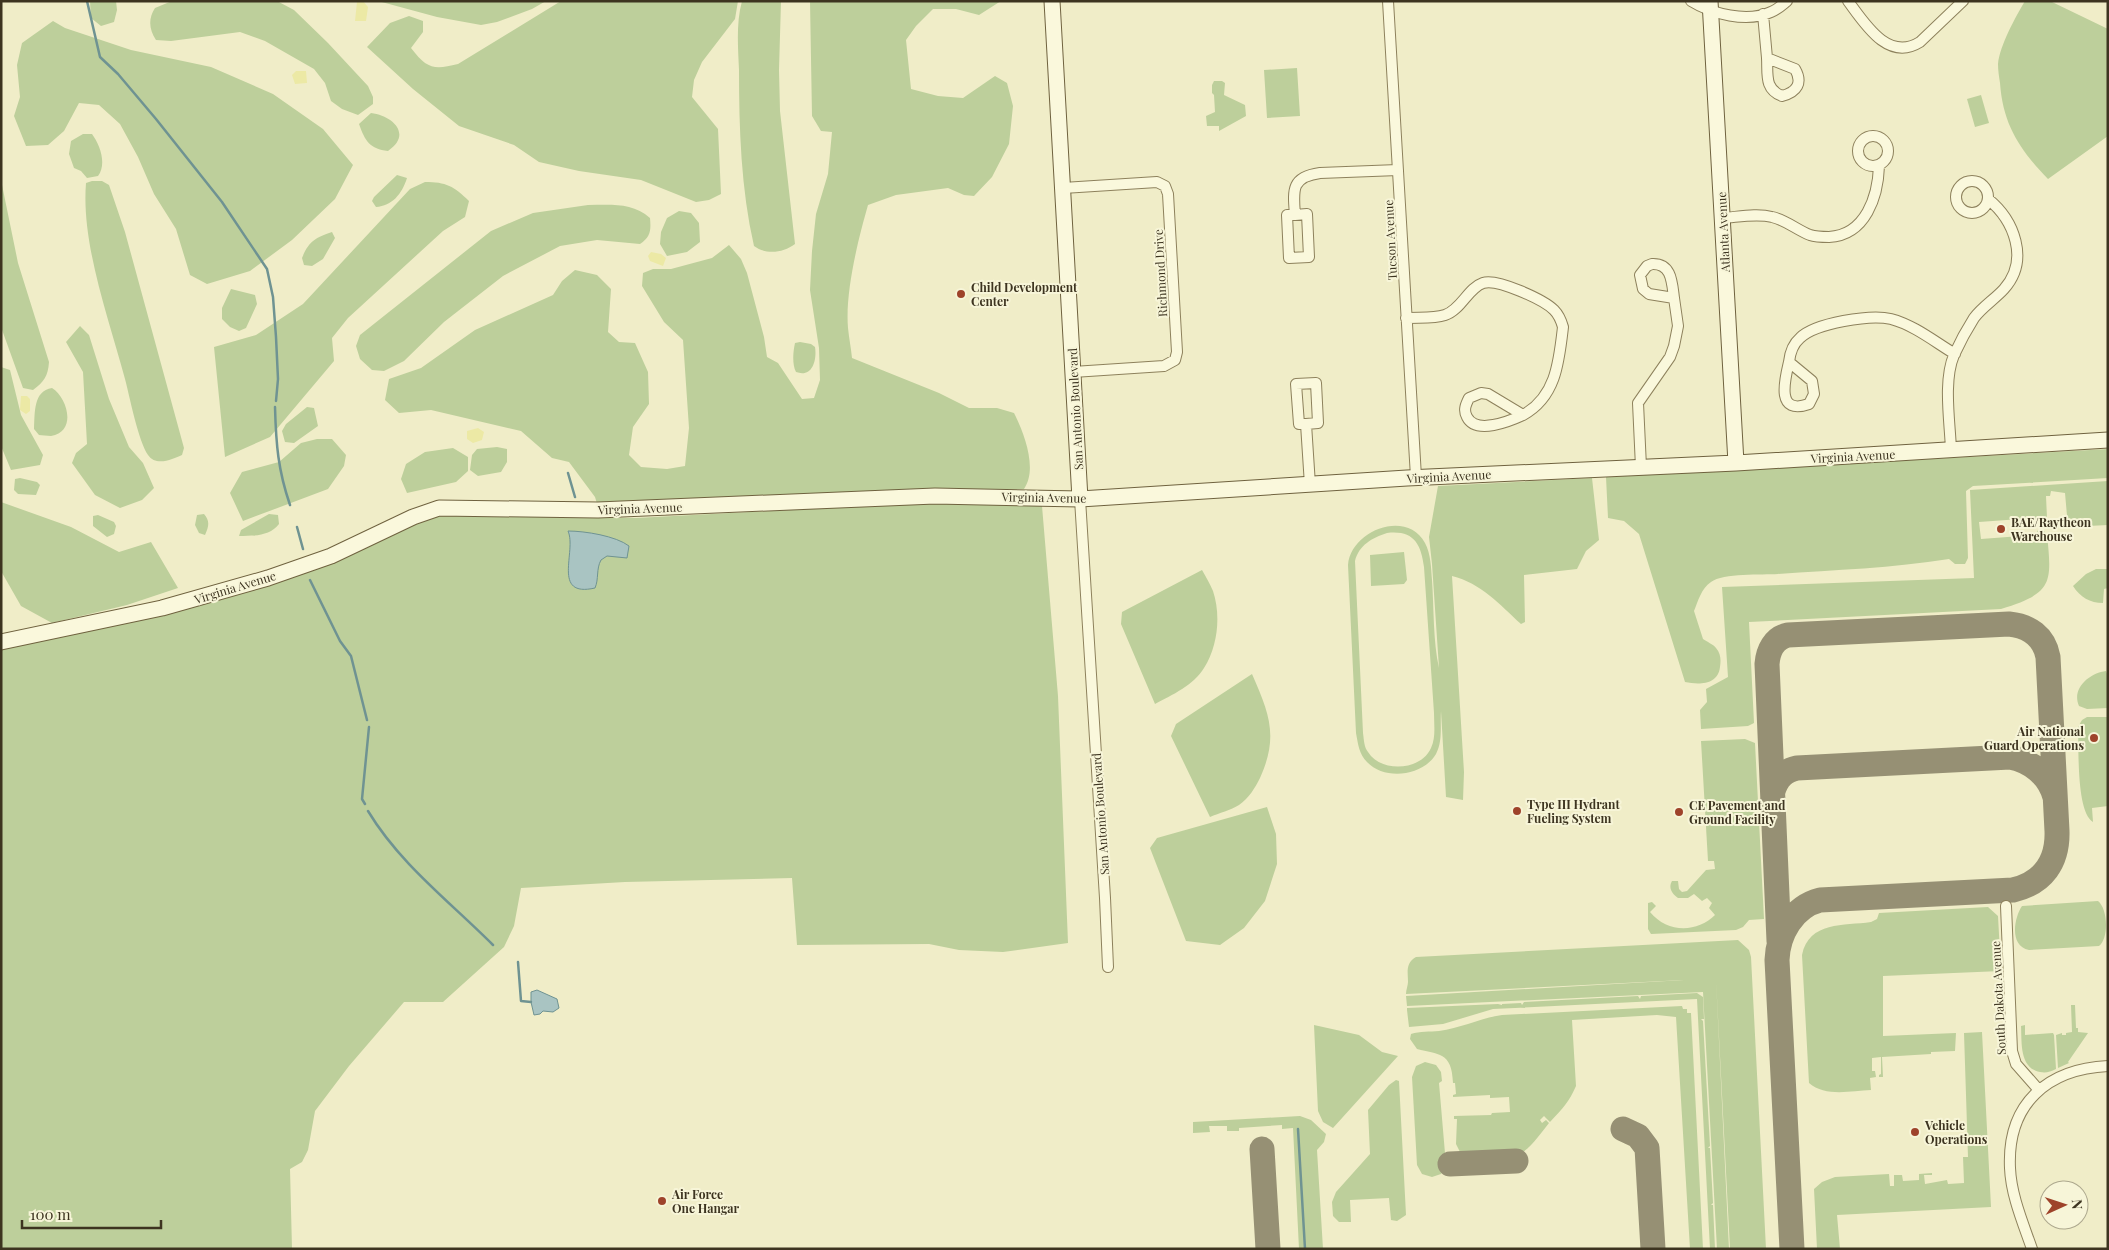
<svg xmlns="http://www.w3.org/2000/svg" width="2109" height="1250" viewBox="0 0 2109 1250" font-family="'Playfair Display',serif">
<style>
.green{fill:#bdcf9b;fill-rule:evenodd}
.sand{fill:#ece9a5}
.water{fill:#a9c4c2;stroke:#6f9392}
.lines{fill:none;stroke-linecap:round;stroke-linejoin:round}
.stream{stroke:#6f9392;stroke-width:2.5}
.taxiway{stroke:#969074;stroke-width:25}
.street-casing{stroke:#8d815c;stroke-width:12}
.secondary-casing{stroke:#6f623f;stroke-width:17}
.street{stroke:#faf8dc;stroke-width:10}
.secondary{stroke:#faf8dc;stroke-width:15}
.poi-dot{fill:#9e432a;stroke:#f7f5d8;stroke-width:2}
.labels{text-anchor:middle;dominant-baseline:central;stroke-width:4;stroke-linejoin:round;paint-order:stroke}
.street-label{font-size:12px;fill:#3d3420;stroke:#f7f5d8}
.poi-label{font-size:12px;font-weight:bold;fill:#3d3420;stroke:#f7f5d8;text-anchor:start}
</style>
<rect width="100%" height="100%" fill="#f0edc8"/>
<!-- green -->
<path class="green" d="M90 1H116L117 10 114 22 101 26 91 18Z
M172 1H277L294 10 328 43 368 86 373 97V104L358 115 342 109 331 101 325 83 314 69 265 41 240 32 171 41 156 40C149 29 148 19 155 8Z
M378 1H546L532 9 497 22 481 25 437 17Z
M561 1H738L735 19 702 62 694 80 692 97 718 129 721 194 709 200 696 202 641 180 579 171 539 162 514 145 459 126 413 89 367 47 390 23 409 16 423 21V32L411 48C427 69 434 70 458 64Z
M742 1H781L779 70 780 111 795 244C783 253 766 255 754 246 741 189 739 129 739 70 738 47 736 23 742 1Z
M810 1H1001L979 15 956 9H933L916 26 906 40 911 89 938 96 963 98 995 76 1007 83 1013 106 1009 144 992 177 974 196 964 195 948 188 896 195 868 205C858 240 845 292 848 328 849 338 851 348 852 358L939 393 969 408H997L1014 413C1024 433 1038 469 1024 489L598 507 595 497 569 462 552 458 521 431 431 410 399 413 385 400 389 379 421 368 475 330 553 295 562 281 575 270 597 275 611 289 608 332 619 342 635 343 648 372 649 404 633 427 629 455 641 467 667 469 685 466 689 428 683 340 664 322 642 286 643 273 653 269H671L712 258 729 245 741 259 747 273 764 337 767 357 778 363 802 399 814 398 820 380 819 348 810 290 812 251 816 214 828 174 832 132 821 131 812 116Z
M2025 1H2050L2108 29V136L2048 179C2020 150 2003 125 2000 83 1999 77 1998 70 1998 64 2000 45 2015 18 2025 1Z
M53 21 65 28 131 50 211 67 273 94 323 129 353 165 335 199 292 240 250 271 207 284 190 275 176 229 154 194 138 157 120 124 99 105 79 103 64 131 48 145 26 146 14 116 20 97 17 65 22 43Z
M1297 68 1300 116 1267 118 1264 70Z
M1214 81H1222L1225 83 1224 95 1245 105 1246 116 1219 131V126H1207L1206 116 1215 112 1214 95 1212 93V85Z
M1981 95 1989 123 1975 127 1967 99Z
M371 113C394 116 412 135 388 151 370 149 365 141 359 124Z
M83 134H92C100 145 107 164 98 176L87 178 81 171 74 168 69 154 71 141Z
M397 175 407 178C402 194 392 206 376 207L372 201 374 197Z
M1 180 18 263 49 362C48 376 44 382 33 390L23 388 1 327Z
M92 181H102L109 185 125 232 184 448 182 455C173 459 156 467 148 455 138 440 130 398 125 379 109 319 81 244 86 183Z
M425 182C446 182 454 186 469 201L465 217 443 231 348 318 332 338 334 361 270 437 225 457 214 347 256 335 303 304 410 189Z
M588 205C610 205 632 202 650 218 651 230 651 237 640 244L597 240 560 246 503 276 444 322 404 361 384 371 372 370 360 359 356 346 360 335 491 231 533 213Z
M679 211 691 213 699 223 700 242 687 252 667 256 660 244 661 232 667 218Z
M332 232 335 238 323 259 312 266 304 265 302 258C309 241 315 238 332 232Z
M231 289 255 295 257 304 246 328 239 331 230 327 222 319V308Z
M80 326 89 335 109 399 129 447 143 463 154 488 142 500 120 508 95 495 72 463 76 453 87 444 83 372 66 342Z
M800 342 811 344 815 347C817 359 813 378 796 372 792 364 793 352 795 343Z
M1 367 10 370 21 415 43 455 40 465 11 470 1 446Z
M52 388C68 398 77 432 51 436 47 436 42 435 39 435L34 429C35 413 33 391 52 388Z
M307 407 314 408 318 426 294 443 285 442 282 431 286 424Z
M317 439H332L346 455 344 466 328 489 243 521 230 493 242 472 279 462 301 443Z
M497 447 507 449V462L501 472 478 476 470 470 472 455 477 449Z
M453 448 468 457V471L456 482 407 493 401 479 406 464 425 452Z
M2108 449V478L1973 486 1966 491 1968 558 1965 564H1955L1949 559C1893 568 1835 570 1778 574 1762 575 1723 573 1711 582 1701 589 1698 601 1694 611L1703 639C1707 642 1713 644 1716 648 1721 654 1721 660 1720 667 1718 685 1699 685 1685 682L1639 534 1624 521 1608 518 1606 477Z
M20 478 37 482 40 485 36 495 18 494 14 490 15 479Z
M1592 478 1599 540 1586 551 1577 569 1524 575 1525 622 1521 624C1500 605 1481 583 1452 576L1464 772 1463 800 1446 797 1441 711C1440 725 1443 741 1436 754 1423 776 1385 781 1367 762 1359 754 1358 744 1356 733L1348 565C1351 530 1407 509 1425 543 1431 554 1431 568 1432 580 1434 609 1433 641 1439 668L1432 564 1429 537 1438 486ZM1387 533C1413 530 1421 543 1424 567L1434 713C1434 725 1436 737 1431 748 1421 771 1381 773 1368 752 1364 747 1364 740 1363 733L1355 561C1359 545 1372 538 1387 533Z
M2108 481V525L2068 527 2065 493 2051 491 2050 496H2046L2047 518 2044 521H2035L2034 518 1979 522 1981 539 2035 535 2038 530 2044 531 2047 534C2052 584 2053 593 2001 609L1749 622 1754 723 1748 726 1701 729 1700 710 1707 702 1706 689 1728 677 1722 587 1974 578 1970 490Z
M1 502 71 527 119 552 151 542 178 588 127 605 52 623 21 606 1 571Z
M941 502 1042 506 1058 696 1068 943 1003 952 959 950 929 944 797 945 792 878 625 882 521 888 514 926 504 947 443 1002H404L349 1066 315 1111 308 1150 302 1162 290 1169 292 1249H1V648L145 617 443 513C508 512 572 518 636 518Z
M204 514C210 521 209 526 205 535L199 533 195 525 197 515Z
M269 514 278 515 279 524C270 536 254 536 239 536L241 530Z
M98 515 114 522 116 526 114 534 107 537 93 526V516Z
M1404 552 1407 580 1404 584 1371 586 1370 555Z
M2096 569H2108V588L2104 589 2103 603C2090 603 2080 597 2073 586L2086 574Z
M1202 570C1206 577 1210 584 1213 591 1221 615 1218 646 1204 668 1194 685 1172 695 1155 704L1121 624 1122 612Z
M2106 671 2108 676V708L2087 709 2079 706C2071 688 2090 673 2106 671Z
M1252 674C1269 713 1279 736 1260 778 1255 788 1249 798 1239 805 1231 810 1219 813 1210 817L1171 736 1176 724Z
M2087 717H2108V806L2092 808 2093 822C2076 812 2079 748 2078 727L2082 720Z
M1745 739 1755 743 1764 919 1749 920 1743 927 1736 930 1651 934 1648 929V903L1652 902 1656 906 1650 912C1667 933 1697 933 1715 915L1709 908 1712 903 1707 898 1702 901 1694 894 1688 898H1678C1672 894 1668 888 1672 881H1678L1679 889 1682 892 1687 891 1706 870 1715 869 1714 861H1708L1701 741Z
M1267 807 1276 834 1277 864 1265 901 1244 928 1220 945 1186 941 1150 848 1157 838Z
M2098 901C2108 909 2109 938 2099 946L2029 950C2009 946 2014 918 2022 906Z
M1988 907 1998 916 2001 971 1883 976V1036L1956 1033 1955 1051 1931 1052V1054L1882 1057 1883 1077H1879V1075L1881 1074V1057L1872 1058V1071H1875L1876 1077 1870 1078 1871 1090C1850 1091 1825 1097 1809 1083L1802 955C1809 921 1844 926 1871 922L1877 919 1879 913Z
M1738 940 1749 950 1751 957 1766 1249H1730L1716 979 1729 1249H1717L1703 992 1407 1006 1406 996 1684 980 1406 994C1406 990 1408 985 1408 982 1408 973 1405 963 1416 957Z
M1697 993 1703 997 1704 1019H1701L1703 1021 1710 1146 1708 1148H1710L1713 1203 1711 1205H1713L1715 1249H1710L1697 999 1493 1009 1443 1024 1409 1027 1407 1010V1008L1498 1004 1502 1005V1004L1521 1003 1522 1005 1524 1002 1638 996 1640 999 1641 996Z
M2071 1005H2075L2076 1028H2078V1032L2088 1033 2068 1062 2069 1063 2058 1068 2056 1035 2062 1033V1035H2066V1033L2072 1032Z
M1682 1006 1683 1009H1687V1013H1691L1703 1249H1690L1676 1017 1657 1015 1572 1020 1576 1086C1569 1102 1563 1108 1550 1122L1544 1116 1540 1120 1542 1123 1546 1120 1549 1123C1541 1133 1533 1145 1523 1152 1512 1158 1467 1157 1460 1152L1456 1144 1457 1119H1454V1116L1491 1115 1492 1113 1510 1112 1509 1097 1490 1098V1095L1453 1097V1095L1456 1094 1455 1083H1453C1452 1051 1438 1055 1417 1049L1410 1039 1411 1034C1420 1031 1430 1032 1439 1031 1461 1028 1481 1018 1502 1015Z
M1314 1025 1359 1035 1382 1052 1398 1056 1333 1128 1323 1122 1318 1111Z
M2025 1025V1035L2053 1033 2054 1035 2056 1069C2050 1072 2046 1073 2040 1072 2019 1068 2022 1042 2021 1026Z
M1982 1032 1991 1207 1837 1215 1840 1249H1817L1814 1189 1822 1182 1835 1177 1889 1174 1890 1186H1894V1175H1902L1903 1181 1919 1180V1174L1932 1173V1175H1924L1925 1184 1947 1180 1948 1184 1964 1183 1963 1157H1968L1964 1033Z
M1425 1062 1436 1065 1441 1072 1442 1081 1439 1083 1446 1165 1441 1174 1432 1177 1422 1174 1417 1165 1412 1077 1416 1066Z
M1396 1080 1399 1081 1406 1215 1397 1221 1391 1220 1389 1198 1350 1200 1351 1222H1339L1333 1216 1332 1202 1336 1192 1370 1154 1368 1110 1389 1085Z
M1300 1116 1311 1120 1326 1134 1324 1142 1317 1150 1323 1249H1299L1293 1128 1282 1129V1125L1239 1128V1131H1227V1126H1209L1210 1132 1193 1133V1122Z"/>
<!-- sand -->
<path class="sand" d="M363 1 368 7 366 21H355L357 2Z
M296 71H306L307 83 295 84 292 75Z
M651 252 661 254 666 258 663 266 650 261 648 256Z
M21 396H27L30 399V411L26 414 20 410Z
M478 428 484 432 482 440 473 443 467 439V431Z"/>
<!-- water -->
<path class="water" d="M568 531C585 531 616 536 629 546L627 558 607 556 601 560C596 569 599 579 595 588 551 598 577 551 568 531Z
M537 990 557 999 559 1008 553 1012 543 1011 540 1014 534 1015 531 1002V992Z"/>
<g class="lines">
<!-- stream -->
<path class="stream" d="M87 1 100 57 118 74 156 119 222 202 267 269 273 297 276 337 278 379 276 401
M275 407C276 444 278 470 290 505
M568 473 575 497
M297 527 303 549
M310 580 340 641 351 656 367 720
M365 804 362 799 369 727
M368 811C400 864 449 901 493 945
M518 962 521 1001 531 1002
M1298 1129 1305 1249"/>
<!-- taxiway -->
<path class="taxiway" d="M1773 791C1777 778 1784 771 1797 768L2010 757C2031 761 2049 775 2055 797
M1779 941 1767 664C1768 651 1774 638 1788 635L2009 624C2029 626 2044 636 2048 657L2057 831C2058 862 2043 883 2013 890L1820 900C1793 907 1778 934 1777 960L1792 1249
M1623 1129 1638 1136 1647 1148 1653 1249
M1262 1149 1268 1249
M1450 1164 1516 1161"/>
<defs>
<path id="street" d="M1388 1 1416 477
M1691 1C1712 14 1747 23 1771 12 1777 10 1782 5 1787 1
M1848 1C1865 24 1888 62 1920 42L1963 1
M1763 14 1767 58
M1767 58 1795 69C1803 83 1797 92 1782 96 1764 89 1768 74 1767 58Z
M1858 151a15 15 0 1 1 30 0a15 15 0 1 1-30 0Z
M1956 197a16 16 0 1 1 32 0a16 16 0 1 1-32 0Z
M1063 188 1157 182 1165 186 1168 194 1177 352 1175 360 1164 366 1073 372
M1295 215H1287L1289 258 1309 257 1307 214 1295 215C1293 190 1291 177 1320 173L1398 170
M1723 218C1738 217 1757 213 1772 217 1786 220 1797 230 1810 235 1816 237 1823 237 1829 237 1866 235 1878 196 1879 166
M1652 264C1672 263 1672 283 1674 298L1649 294 1643 289 1640 275 1647 266Z
M1406 318C1418 317 1433 319 1445 315 1461 310 1468 288 1483 283 1497 278 1544 300 1554 310 1559 315 1561 320 1563 327 1559 362 1556 397 1523 415
M1789 362C1790 353 1793 344 1800 338 1815 323 1871 314 1891 319 1914 325 1935 342 1955 354
M1789 362 1812 381 1814 394 1809 404C1775 416 1785 379 1789 362Z
M1481 393 1488 394 1523 415C1510 421 1476 435 1467 417 1463 410 1466 404 1469 398Z
M1306 424 1318 423 1316 383 1296 384 1299 424H1306L1310 485
M1951 450C1950 422 1943 381 1954 355 1959 344 1967 329 1974 318 1982 307 1995 299 2004 289 2030 260 2014 220 1988 199
M1641 467 1638 403 1670 357 1674 346 1678 326 1674 298
M1080 499 1105 898 1108 967
M2006 906 2012 1051 2016 1064 2038 1089
M2032 1249C2023 1223 2011 1195 2010 1168 2007 1104 2047 1069 2108 1066"/>
<path id="secondary" d="M1052 1 1080 499
M1710 1 1736 463
M1 642 162 608 268 578 331 556 413 517 439 508 598 510 935 496 1080 499 1407 478 1736 463 2108 440"/>
</defs>
<!-- street casing -->
<use href="#street" class="street-casing"/>
<!-- secondary casing -->
<use href="#secondary" class="secondary-casing"/>
<!-- street -->
<use href="#street" class="street"/>
<!-- secondary -->
<use href="#secondary" class="secondary"/>
</g>
<!-- markers -->
<g class="poi-dot">
<circle cx="961" cy="294" r="5"/>
<circle cx="2001" cy="529" r="5"/>
<circle cx="2094" cy="738" r="5"/>
<circle cx="1517" cy="811" r="5"/>
<circle cx="1679" cy="812" r="5"/>
<circle cx="1915" cy="1132" r="5"/>
<circle cx="662" cy="1201" r="5"/>
</g>
<g class="labels">
<!-- street labels -->
<g class="street-label">
<text transform="translate(1723 232) rotate(-93)">Atlanta Avenue</text>
<text transform="translate(1390 240) rotate(-93)">Tucson Avenue</text>
<text transform="translate(1160 273) rotate(-93)">Richmond Drive</text>
<text transform="translate(1075 409) rotate(-93)">San Antonio Boulevard</text>
<text transform="translate(1853 456) rotate(-3)">Virginia Avenue</text>
<text transform="translate(1449 476) rotate(-3)">Virginia Avenue</text>
<text transform="translate(1044 497) rotate(1)">Virginia Avenue</text>
<text transform="translate(640 508) rotate(-2)">Virginia Avenue</text>
<text transform="translate(235 587) rotate(-17)">Virginia Avenue</text>
<text transform="translate(1100 814) rotate(-94)">San Antonio Boulevard</text>
<text transform="translate(1998 998) rotate(-93)">South Dakota Avenue</text>
</g>
<!-- poi labels -->
<g class="poi-label">
<text x="971" y="287">Child Development<tspan x="971" dy="14">Center</tspan></text>
<text x="2011" y="522">BAE/Raytheon<tspan x="2011" dy="14">Warehouse</tspan></text>
<text x="2084" y="731" text-anchor="end">Air National<tspan x="2084" dy="14">Guard Operations</tspan></text>
<text x="1527" y="804">Type III Hydrant<tspan x="1527" dy="14">Fueling System</tspan></text>
<text x="1689" y="805">CE Pavement and<tspan x="1689" dy="14">Ground Facility</tspan></text>
<text x="1925" y="1125">Vehicle<tspan x="1925" dy="14">Operations</tspan></text>
<text x="672" y="1194">Air Force<tspan x="672" dy="14">One Hangar</tspan></text>
</g>
</g>
<!-- border -->
<rect width="2109" height="1250" fill="none" stroke="#3d3420" stroke-width="5"/>
<!-- north arrow -->
<g transform="translate(2064 1205) rotate(87)"><circle r="24" fill="#f7f5d8" stroke="#ada88e"/>
<path d="M0-4L9 19L0 12L-9 19Z" fill="#9e432a"/>
<text y="-8" font-size="14" font-weight="bold" text-anchor="middle" fill="#3d3420">N</text>
</g>
<!-- scale -->
<path d="M22 1220v8h139v-8" fill="none" stroke="#3d3420" stroke-width="2.5"/>
<text x="30" y="1220" font-size="15" fill="#3d3420" stroke="#f7f5d8" stroke-width="4" paint-order="stroke">100 m</text>
</svg>
